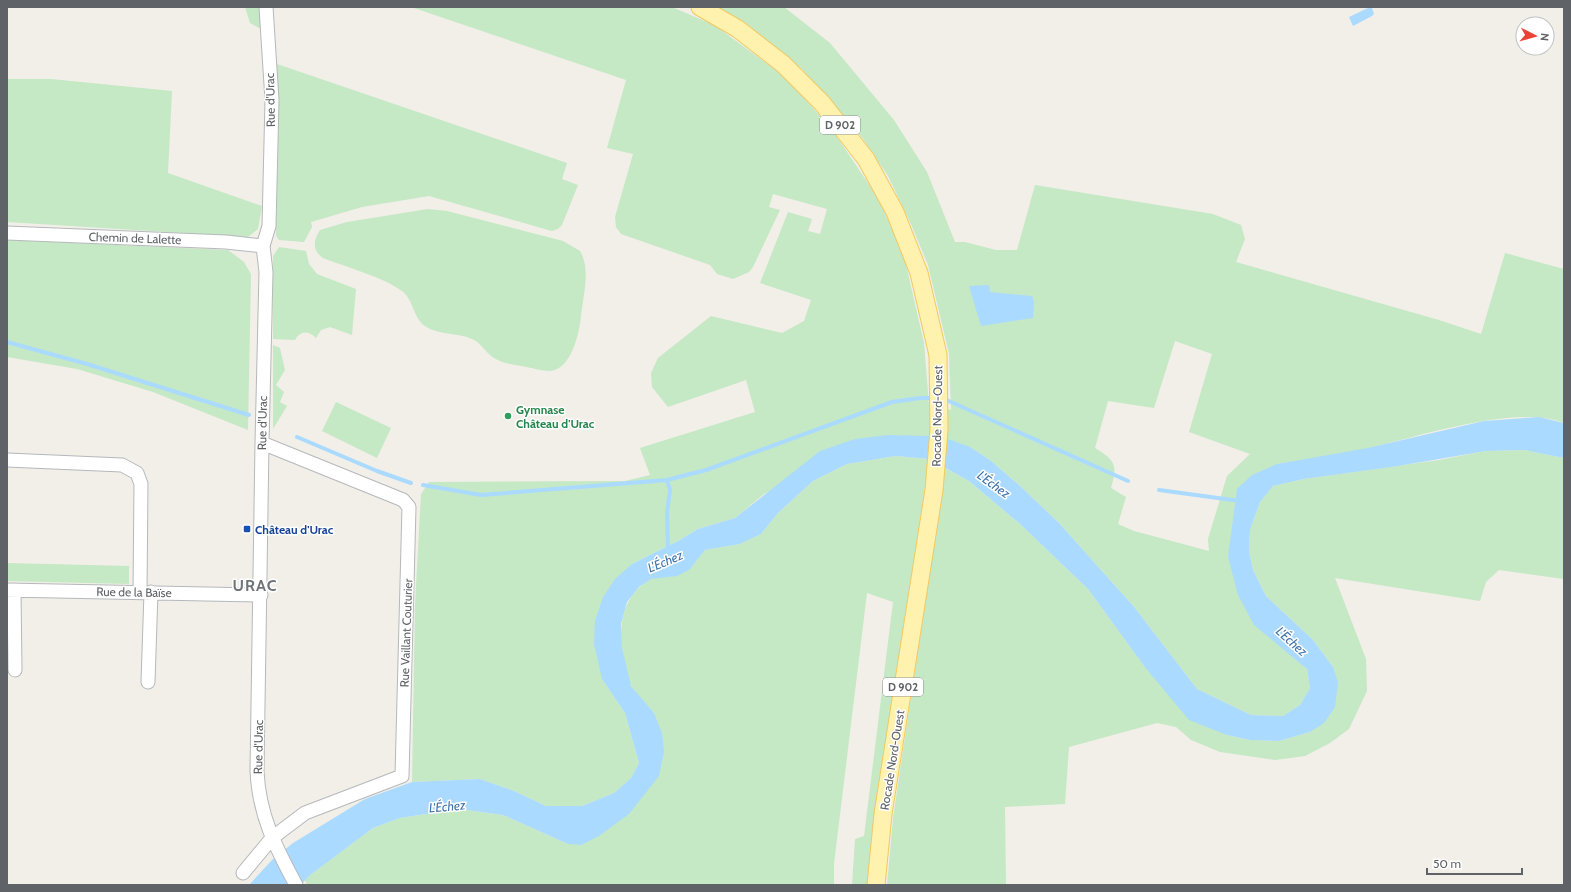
<svg xmlns="http://www.w3.org/2000/svg" width="1571" height="892" viewBox="0 0 1571 892" font-family="Cabin,sans-serif">
<style>
.green{fill:#c5e8c5;fill-rule:evenodd}
.water{fill:#aadaff}
.lines{fill:none;stroke-linecap:round;stroke-linejoin:round}
.stream{stroke:#aadaff;stroke-width:4}
.minor-casing{stroke:#b5b8bc;stroke-width:15}
.major-casing{stroke:#f2c960;stroke-width:19}
.minor{stroke:#fff;stroke-width:13}
.major{stroke:#fff2af;stroke-width:17}
.leisure-dot{fill:#2e9e5b;stroke:#fff;stroke-width:1.5}
.transit-dot{fill:#1a4fb4;stroke:#fff;stroke-width:1.5}
.labels{text-anchor:middle;dominant-baseline:central;stroke-width:3;stroke-linejoin:round;paint-order:stroke}
.shield{fill:#fff;stroke:#8f9295;stroke-width:1}
.shield-label{font-size:11px;font-weight:bold;fill:#5f6368}
.street-label{font-size:12px;fill:#5f6368;stroke:#fff}
.leisure-label{font-size:12px;font-weight:bold;fill:#27864d;stroke:#fff;text-anchor:start}
.transit-label{font-size:12px;font-weight:bold;fill:#164399;stroke:#fff;text-anchor:start}
.water-label{font-size:13px;font-style:italic;fill:#4174aa;stroke:#fff}
.district-label{font-size:16px;font-weight:bold;letter-spacing:1px;fill:#70757a;stroke:#fff}
</style>
<rect width="100%" height="100%" fill="#f1efe8"/>
<!-- green -->
<path class="green" d="M245 7H260L261 29 250 23Z
M411 7H672L714 25 784 76 831 128 878 198 904 256 924 343 929 405 951 410 949 354 928 265 911 224 888 176 863 139 802 69 758 33 718 7H784L830 43 894 120 927 172 955 242H965L996 250H1017L1035 185 1213 214 1241 225 1245 239 1236 262 1439 320 1481 334 1505 253 1564 269V423C1517 404 1420 436 1370 448 1340 455 1308 459 1277 464L1228 556 1292 655 1307 669 1310 688 1300 705 1283 716 1251 715 1197 689 1135 608 1059 523 1019 485 990 460 970 447 888 435 764 494 735 518 698 529 678 541 632 564 602 679 625 713 639 763 631 778 614 793 582 806H546L514 791 480 779 412 782 415 604 421 494 429 482 625 481 650 475 640 448 755 412 746 380 668 407 652 387 651 373 658 358 711 316 782 333 804 321 811 300 760 283 788 212 812 219 808 231 820 234 827 209 773 194 769 207 780 210 753 267 749 272 733 279 717 274 710 265 621 234 616 227 615 217 633 154 607 148 626 80ZM1175 341 1212 354 1189 432 1250 454 1227 476 1208 539 1209 551 1134 531 1118 524 1126 497 1111 488C1118 465 1115 460 1095 448L1108 401 1154 408Z
M277 64 567 163 562 179 578 185 562 225 558 229 552 231 429 196 362 207 311 222 312 227 304 242 279 240 276 236Z
M7 79H51L172 91 168 173 262 206 258 229 248 237 7 222Z
M428 209 447 211 563 241 580 251C591 269 583 296 581 316 579 333 572 369 550 371 542 371 533 368 526 367 515 365 504 364 494 358 486 353 482 344 474 340 459 332 440 336 425 326 413 318 414 300 402 291 383 277 346 267 323 258 312 250 313 241 320 230L347 222Z
M7 240 228 250 244 262 251 274 248 430 153 392 77 369 7 357Z
M279 247 306 251 309 264 317 274 356 289 352 335 330 327 321 330 316 338C309 331 301 330 295 340L273 339V256Z
M273 345 280 348 285 370 276 385 284 392 280 402 287 406 273 429Z
M336 402 391 428 377 458 322 431Z
M1524 450 1564 458V579L1499 570 1486 582 1480 601 1335 578 1366 659 1367 691 1349 729 1330 743 1305 756 1275 760 1220 752 1191 740 1176 727 1157 723 1069 747 1065 804 1005 807 1006 885H887L893 818 945 468 969 481 1020 524 1088 589 1144 666 1227 735 1250 740 1279 741 1310 732 1333 667 1313 640 1266 596 1253 570 1249 551 1250 530 1260 502 1273 486 1304 479 1439 460 1486 451Z
M896 456 929 459 921 514 884 751 868 885H852L855 839 864 836 893 602 867 593 834 864V885H307L305 880 309 876 373 828 400 818 459 809 503 815 568 844 629 814 654 713C646 705 638 696 632 687 627 680 626 669 624 661 618 630 620 598 649 580 654 577 662 577 667 577 686 575 694 564 705 550L740 544 761 534 778 513 813 481 847 464Z
M7 563 129 566V584L7 581Z"/>
<!-- water -->
<path class="water" d="M1368 8H1372L1374 14 1372 16 1353 26 1349 17Z
M989 285 990 292 1032 296 1034 302 1033 318 981 326 969 286Z
M1539 417 1564 423V458L1524 450 1486 451 1398 466 1304 479 1273 486 1260 502 1250 530 1249 551 1253 570 1266 596 1313 640 1333 667 1338 682 1335 707 1324 723 1310 732 1279 741 1250 740 1227 735 1189 720 1144 666 1088 589 1020 524 969 481 929 459 896 456 847 464 813 481 778 513 761 534 740 544 705 550 689 570 677 576 651 579 639 587 627 602 621 624 622 648 631 686 654 713 662 733 664 752 659 776 629 814 599 836 581 845 568 844 503 815 459 809 400 818 373 828 309 876 301 885H249L272 860 293 843 365 799 412 782 480 779 514 791 546 806H582L614 793 631 778 639 763 625 713 602 679 594 644 595 621 603 597 615 579 632 564 678 541 698 529 735 518 820 451 855 439 888 435 930 436 951 440 970 447 990 460 1019 485 1059 523 1135 608 1197 689 1251 715 1283 716 1300 705 1310 688 1307 669 1254 625 1238 595 1228 557 1237 489 1252 475 1277 464 1368 448 1484 421Z"/>
<g class="lines">
<!-- stream -->
<path class="stream" d="M7 342 87 364 249 415
M942 398 1128 481
M297 437 377 471 411 483
M667 480 670 490 667 512 668 551
M423 485 481 495 667 480 706 470 892 402 920 398H936
M1159 490 1240 501"/>
<defs>
<path id="minor" d="M266 7 272 100 269 226 263 246 266 272 262 443 257 771C259 815 275 846 296 885
M7 233 226 242 263 246
M7 460 122 465 137 473 141 484 140 592
M7 590 261 595
M14 590 15 670
M148 682 151 592
M243 873 272 838 305 813 402 776 409 507 403 500 262 443"/>
<path id="major" d="M700 7 738 29 783 64 822 103 866 159 895 212 919 273 938 355 939 430 934 490 883 814 876 885"/>
</defs>
<!-- minor casing -->
<use href="#minor" class="minor-casing"/>
<!-- major casing -->
<use href="#major" class="major-casing"/>
<!-- minor -->
<use href="#minor" class="minor"/>
<!-- major -->
<use href="#major" class="major"/>
</g>
<!-- markers -->
<circle class="leisure-dot" cx="508" cy="416" r="4"/>
<rect class="transit-dot" x="243" y="525" width="8" height="8" rx="2"/>
<g class="labels">
<!-- shield labels -->
<g class="shield">
<rect x="820" y="116" width="40" height="18" rx="3"/>
<rect x="883" y="678" width="40" height="18" rx="3"/>
</g>
<g class="shield-label">
<text x="840" y="125">D 902</text>
<text x="903" y="687">D 902</text>
</g>
<!-- street labels -->
<g class="street-label">
<text transform="translate(270 100) rotate(-91)">Rue d'Urac</text>
<text transform="translate(135 238) rotate(2)">Chemin de Lalette</text>
<text transform="translate(937 416) rotate(-89)">Rocade Nord-Ouest</text>
<text transform="translate(262 423) rotate(-89)">Rue d'Urac</text>
<text transform="translate(134 592) rotate(1)">Rue de la Baïse</text>
<text transform="translate(406 633) rotate(-88)">Rue Vaillant Couturier</text>
<text transform="translate(258 747) rotate(-89)">Rue d'Urac</text>
<text transform="translate(892 760) rotate(-81)">Rocade Nord-Ouest</text>
</g>
<!-- leisure labels -->
<g class="leisure-label">
<text x="516" y="409">Gymnase<tspan x="516" dy="14">Château d'Urac</tspan></text>
</g>
<!-- transit labels -->
<g class="transit-label">
<text x="255" y="529">Château d'Urac</text>
</g>
<!-- water labels -->
<g class="water-label">
<text transform="translate(994 484) rotate(36)">L'Échez</text>
<text transform="translate(665 561) rotate(-23)">L'Échez</text>
<text transform="translate(1292 641) rotate(42)">L'Échez</text>
<text transform="translate(447 806) rotate(-5)">L'Échez</text>
</g>
<!-- district labels -->
<g class="district-label">
<text x="255" y="585">URAC</text>
</g>
</g>
<!-- border -->
<rect width="1571" height="892" fill="none" stroke="#5f6368" stroke-width="16"/>
<!-- north arrow -->
<g transform="translate(1535 36) rotate(96)"><circle r="19" fill="#ffffff" stroke="#bfc1c3"/>
<path d="M0-3L7 15L0 10L-7 15Z" fill="#ea4335"/>
<text y="-6" font-size="11" font-weight="bold" text-anchor="middle" fill="#5f6368">N</text>
</g>
<!-- scale -->
<path d="M1427 868v6h95v-6" fill="none" stroke="#5f6368" stroke-width="2"/>
<text x="1433" y="868" font-size="12" fill="#5f6368" stroke="#ffffff" stroke-width="3" paint-order="stroke">50 m</text>
</svg>
